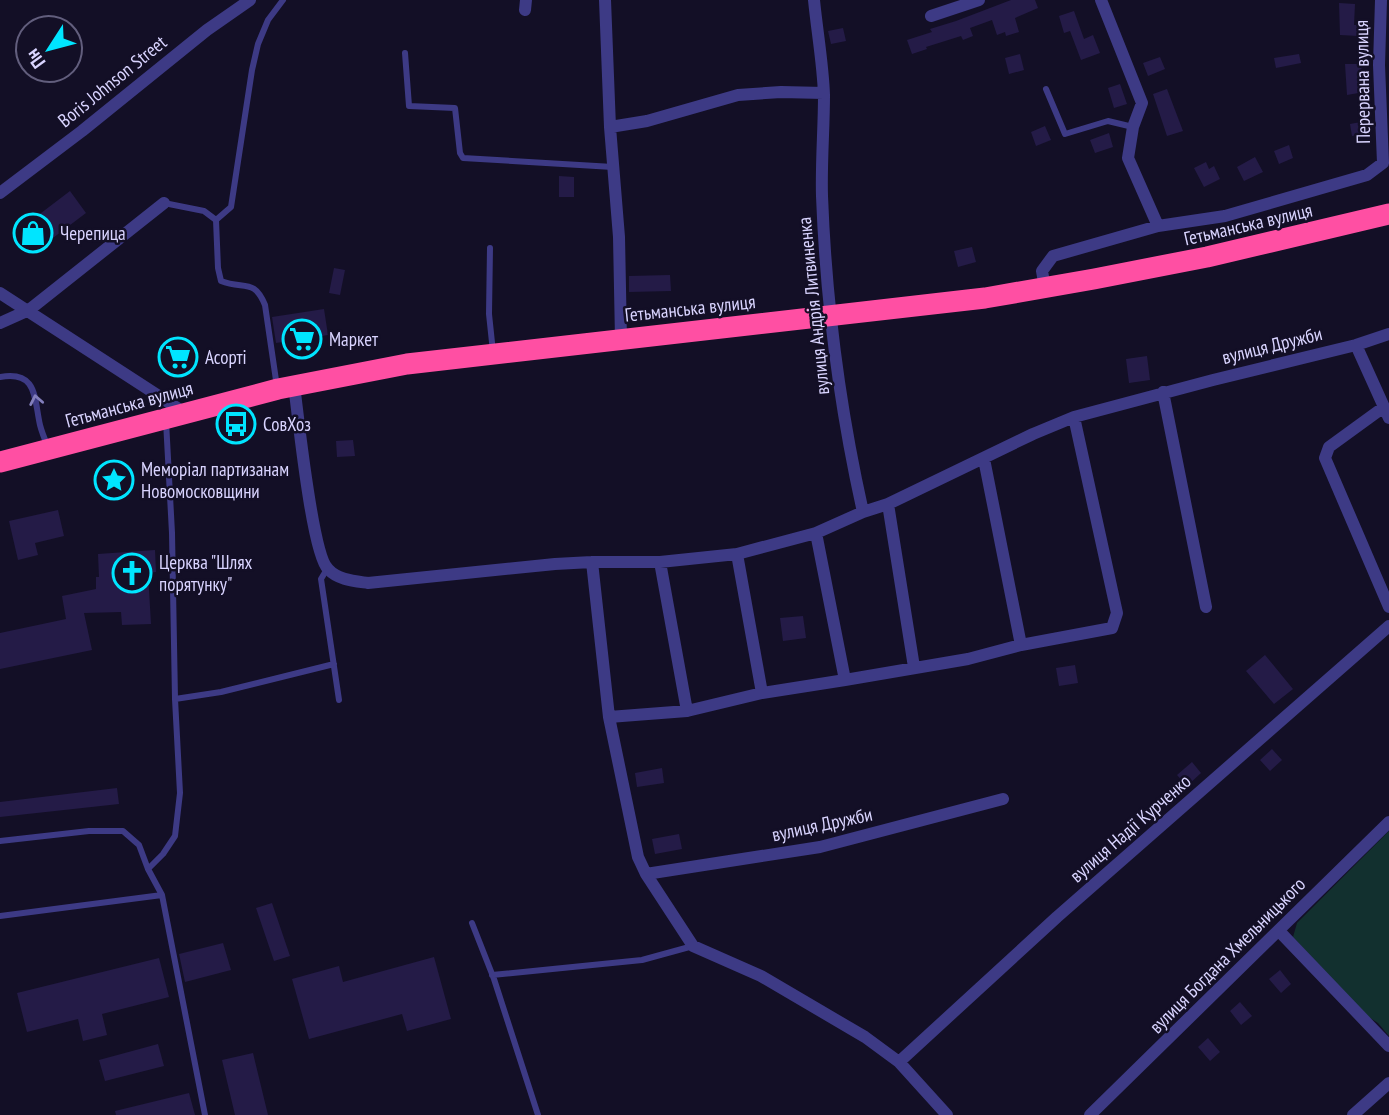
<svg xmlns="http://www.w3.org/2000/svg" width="1389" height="1115" viewBox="0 0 1389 1115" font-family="'PT Sans Narrow',sans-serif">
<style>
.green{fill:#12302f}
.building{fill:#241b47}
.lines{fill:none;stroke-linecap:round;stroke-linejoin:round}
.lane{stroke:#3d3a85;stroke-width:6}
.street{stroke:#3d3a85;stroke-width:12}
.highway{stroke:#ff4fa3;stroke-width:21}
.oneway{stroke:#837fbc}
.labels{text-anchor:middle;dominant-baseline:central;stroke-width:5;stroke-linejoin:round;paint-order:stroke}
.street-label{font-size:19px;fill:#d9d4ff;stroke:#130f26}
.poi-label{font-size:19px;fill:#d9d4ff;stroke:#130f26;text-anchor:start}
</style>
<rect width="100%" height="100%" fill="#130f26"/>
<!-- green -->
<path class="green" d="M1389 831V1036L1378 1023 1364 1014 1293 937 1297 923Z"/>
<!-- building -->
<path class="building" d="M1011 0H1035L1038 8 1015 18 1019 32 1006 36 1005 32 997 35 992 20 970 28 973 36 963 40 961 36 926 47 927 49 912 54 907 40 932 32 930 29 956 21Z
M1339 3 1355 4 1354 25H1359V36L1340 35Z
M1074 11 1084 39 1093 35 1100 53 1081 60 1070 31 1064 33 1059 16Z
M843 28 846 41 831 44 828 31Z
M1020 54 1024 70 1009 74 1005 58Z
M1299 54 1301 63 1276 68 1274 58Z
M1160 57 1165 69 1148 76 1143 63Z
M1345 64H1361L1364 92 1347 95Z
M1120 84 1127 104 1114 108 1108 88Z
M1167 89 1183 131 1167 136 1153 94Z
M1366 121 1368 133 1352 136 1350 124Z
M1045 126 1051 140 1036 146 1031 132Z
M1109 133 1113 147 1095 153 1090 140Z
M1289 145 1293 158 1279 164 1274 151Z
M1255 157 1263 172 1244 181 1237 167Z
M1206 162 1209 169 1214 166 1220 179 1204 187 1194 168Z
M559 176 574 177V197H559Z
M70 191 86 213 41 247 24 226Z
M972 247 976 262 958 267 954 251Z
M334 268 345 270 340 295 329 293Z
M670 275 671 291 629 292V276Z
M324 309 328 335 276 343 272 317Z
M1147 356 1150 380 1129 383 1126 359Z
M353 440 355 456 337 457 336 441Z
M58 510 64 536 35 543 38 555 18 560 9 521Z
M155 550 156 572 148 573 151 624 122 625 121 612 84 613 92 650 0 669V633L66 619 62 596 96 589V577H99L98 554Z
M803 616 806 638 783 641 780 618Z
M1265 655 1293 689 1274 704 1246 671Z
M1075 665 1078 683 1059 686 1056 668Z
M1272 749 1282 760 1270 771 1260 760Z
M1192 762 1201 773 1187 786 1177 775Z
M662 768 664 783 637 787 635 773Z
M117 788 119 804 0 817V802Z
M679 834 682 849 655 854 652 839Z
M272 903 290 956 274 961 256 908Z
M223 943 231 970 185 982 179 954Z
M434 957 451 1019 407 1031 402 1014 309 1039 292 979 339 966 343 982Z
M159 958 169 997 102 1014 107 1035 83 1041 78 1019 27 1032 17 993Z
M1280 970 1291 984 1281 993 1269 979Z
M1240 1002 1252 1016 1241 1025 1230 1011Z
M1208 1038 1220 1052 1210 1061 1198 1047Z
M158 1044 164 1066 105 1081 99 1060Z
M253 1053 268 1115H235L222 1060Z
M189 1093 195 1115H116L115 1111Z"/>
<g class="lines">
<!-- lane -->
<path class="lane" d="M405 53 409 106 455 108 460 153 463 158 613 167
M1046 89 1065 134 1108 121 1133 127
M164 203 204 211 216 220 218 268 221 281C244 290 254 278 265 305L277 387
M216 220 231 207 252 70 258 44 268 20 283 0
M490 248 489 314 493 352
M0 377C38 370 34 399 40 425 42 433 45 440 48 447
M166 421 172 533 175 699 180 793 175 836 163 854 148 869 162 895 205 1115
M327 569 321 579 339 700
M175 699 221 692 334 664
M0 841 89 831H123L139 845 148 869
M0 916 162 895
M472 923 494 979 538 1115
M492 975 642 960 693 946"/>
<!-- street -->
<path class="street" d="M605 0 610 127 619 237 621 339
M814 0C817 31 823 64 824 95 824 129 821 163 822 196 826 302 840 409 863 512
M1101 0 1142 103 1133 127 1128 158 1158 226
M525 10 526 0
M931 16 979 0
M610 127 647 121 738 95 781 92 824 93
M0 193 82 131 207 30 250 0
M1045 288 1042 271 1053 256 1158 226 1225 216 1367 175 1383 163 1379 65 1381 0
M0 293 185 413
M0 323 29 310 164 203
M1356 345 1389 418
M294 385C298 414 312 554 328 569 338 580 354 581 368 583L555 564 592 562H660L737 554 816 533 863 512 888 504 1033 434 1074 417 1213 380 1356 345 1389 334
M1163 392 1206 607
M1384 407 1329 447 1325 458 1389 607
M984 459 1021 645
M888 504 914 667
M816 533 845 680
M737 554 762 693
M592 562 609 717 638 857 646 874 693 946 761 976 865 1037 899 1062 947 1115
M660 562 687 711
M609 717 687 711 762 693 845 680 968 659 1021 645 1112 628 1117 613 1074 417
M646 874 820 847 1003 799
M1279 931 1389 1046
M899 1062 1057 917 1389 626
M1090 1115 1389 822
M1353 1115 1389 1083"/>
<!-- highway -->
<path class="highway" d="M0 462 278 389 407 364 985 298 1094 279 1207 257 1389 214"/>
</g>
<!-- one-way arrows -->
<defs><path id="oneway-chevron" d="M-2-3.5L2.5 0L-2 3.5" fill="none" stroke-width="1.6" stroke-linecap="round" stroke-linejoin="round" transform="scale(1.75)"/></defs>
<use class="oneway" href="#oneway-chevron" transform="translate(36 400) rotate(-101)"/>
<!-- icons -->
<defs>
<symbol id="shop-ring" viewBox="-11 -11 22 22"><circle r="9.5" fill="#130f26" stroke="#00e5ff" stroke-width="1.5"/><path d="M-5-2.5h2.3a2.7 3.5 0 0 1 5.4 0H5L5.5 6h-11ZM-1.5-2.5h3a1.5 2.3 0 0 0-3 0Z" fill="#00e5ff"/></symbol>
<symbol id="supermarket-ring" viewBox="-11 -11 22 22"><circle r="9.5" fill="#130f26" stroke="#00e5ff" stroke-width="1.5"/><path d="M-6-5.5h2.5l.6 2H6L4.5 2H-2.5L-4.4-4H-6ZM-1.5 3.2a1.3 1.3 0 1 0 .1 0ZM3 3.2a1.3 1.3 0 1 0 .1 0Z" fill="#00e5ff"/></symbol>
<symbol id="bus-ring" viewBox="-11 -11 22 22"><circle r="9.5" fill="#130f26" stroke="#00e5ff" stroke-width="1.5"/><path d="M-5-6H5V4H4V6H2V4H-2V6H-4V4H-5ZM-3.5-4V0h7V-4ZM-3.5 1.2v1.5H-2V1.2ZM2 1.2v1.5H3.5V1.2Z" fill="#00e5ff"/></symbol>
<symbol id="sight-ring" viewBox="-11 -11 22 22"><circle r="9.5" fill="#130f26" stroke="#00e5ff" stroke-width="1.5"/><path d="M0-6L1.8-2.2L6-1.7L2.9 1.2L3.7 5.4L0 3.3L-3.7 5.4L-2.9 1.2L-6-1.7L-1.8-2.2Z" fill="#00e5ff"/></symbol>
<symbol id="church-ring" viewBox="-11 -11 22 22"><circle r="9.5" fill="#130f26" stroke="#00e5ff" stroke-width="1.5"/><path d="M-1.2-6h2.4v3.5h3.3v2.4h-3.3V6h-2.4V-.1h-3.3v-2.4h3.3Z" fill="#00e5ff"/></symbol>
</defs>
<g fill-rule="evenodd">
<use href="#shop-ring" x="11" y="211" width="44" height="44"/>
<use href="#supermarket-ring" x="280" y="317" width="44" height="44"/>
<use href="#supermarket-ring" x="156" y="335" width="44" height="44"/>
<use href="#bus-ring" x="214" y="402" width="44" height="44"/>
<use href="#sight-ring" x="92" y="458" width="44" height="44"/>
<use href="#church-ring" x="110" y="551" width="44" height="44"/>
</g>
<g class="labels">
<!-- street labels -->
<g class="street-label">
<text transform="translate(112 81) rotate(-39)">Boris Johnson Street</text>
<text transform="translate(1362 82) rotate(-91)">Перервана вулиця</text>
<text transform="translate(1248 224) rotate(-13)">Гетьманська вулиця</text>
<text transform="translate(813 306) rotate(-96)">вулиця Андрія Литвиненка</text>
<text transform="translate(690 308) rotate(-6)">Гетьманська вулиця</text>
<text transform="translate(1272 345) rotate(-14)">вулиця Дружби</text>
<text transform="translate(129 404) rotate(-15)">Гетьманська вулиця</text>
<text transform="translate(822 824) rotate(-12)">вулиця Дружби</text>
<text transform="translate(1130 828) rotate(-41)">вулиця Надії Курченко</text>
<text transform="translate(1227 955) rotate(-45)">вулиця Богдана Хмельницького</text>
</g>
<!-- poi labels -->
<g class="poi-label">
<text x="60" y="233">Черепица</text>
<text x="329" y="339">Маркет</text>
<text x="205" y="357">Асорті</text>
<text x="263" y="424">СовХоз</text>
<text x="141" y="469">Меморіал партизанам<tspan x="141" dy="22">Новомосковщини</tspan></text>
<text x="159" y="562">Церква "Шлях<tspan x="159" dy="22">порятунку"</tspan></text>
</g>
</g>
<!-- north arrow -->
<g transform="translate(49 49) rotate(234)"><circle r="33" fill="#130f26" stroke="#625e7d" stroke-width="2"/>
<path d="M0-5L12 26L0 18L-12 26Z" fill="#00e5ff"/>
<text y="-10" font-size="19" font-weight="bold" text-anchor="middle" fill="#d9d4ff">Пн</text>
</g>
</svg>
